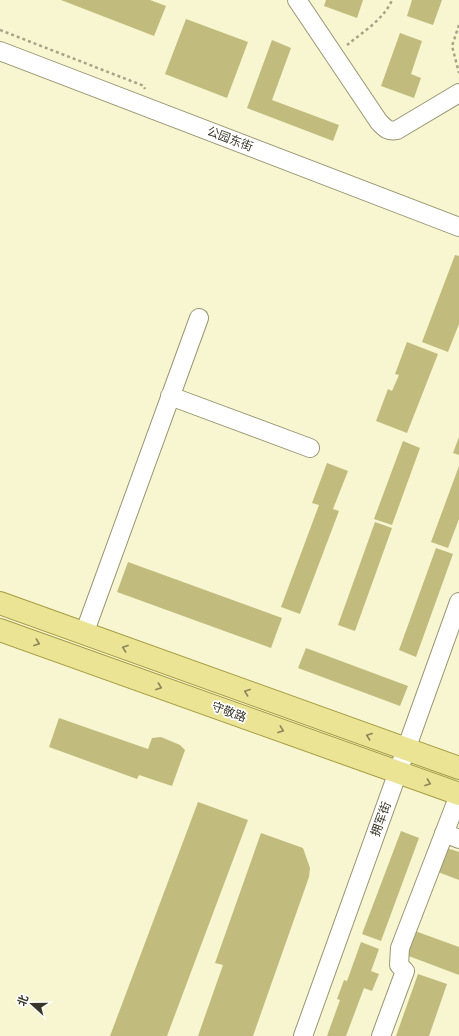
<svg xmlns="http://www.w3.org/2000/svg" width="459" height="1036" viewBox="0 0 459 1036" font-family="Figtree,'Noto Sans SC',sans-serif">
<style>
.building{fill:#c1bc7d}
.lines{fill:none;stroke-linecap:round;stroke-linejoin:round}
.minor-casing{stroke:#999674;stroke-width:20}
.major-casing{stroke:#a49b41;stroke-width:24}
.path{stroke:#a5a388;stroke-width:2.5;stroke-dasharray:3 3;stroke-linecap:butt}
.minor{stroke:#fff;stroke-width:18}
.major{stroke:#ebe495;stroke-width:22}
.oneway{stroke:#898459}
.labels{text-anchor:middle;dominant-baseline:central;stroke-width:3.5;stroke-linejoin:round;paint-order:stroke}
.street-label{font-size:12px;fill:#383628;stroke:#fff}
</style>
<rect width="100%" height="100%" fill="#f8f6d0"/>
<!-- building -->
<path class="building" d="M61 0H150L166 6 154 36Z
M326 0H363L357 18 324 6Z
M412 0H442L433 25 407 16Z
M186 19 248 42 227 98 165 74Z
M400 33 422 41 411 74 421 78 414 98 381 86Z
M272 40 291 48 272 100 339 125 333 141 247 108Z
M455 255 459 256V324L448 352 422 342Z
M407 342 438 354 407 433 376 421 388 389 392 391 399 375 395 374Z
M459 437V455L453 453Z
M403 441 420 448 392 525 374 519Z
M327 463 348 471 333 509 339 511 300 614 281 607 319 505 312 503Z
M459 466V519L448 548 431 542Z
M375 522 392 528 355 631 338 625Z
M436 548 453 554 416 657 399 650Z
M128 562 282 618 271 648 117 592Z
M306 648 408 686 400 706 298 668Z
M59 718 148 749 152 738 161 737 180 745 185 750 172 786 139 775 137 779 49 747Z
M198 802 248 820 167 1036H110Z
M401 831 419 838 381 941 362 934Z
M261 833 303 848 310 868 309 877 253 1036H198L223 965 215 963Z
M447 848 459 852V880L438 872Z
M415 931 459 947V975L406 955Z
M361 942 379 949 371 971 379 974 372 991 364 988 346 1036H327L340 1000 337 999 344 980 347 981Z
M418 974 447 984 429 1036H396Z"/>
<g class="lines">
<defs>
<path id="minor" d="M297 0 379 122C385 128 388 132 397 130L459 93
M0 51 459 227
M170 396 310 448
M84 634 199 318
M444 833 459 839
M303 1036 459 602
M381 1036 405 971 399 965 400 948 459 795"/>
<path id="major" d="M0 603 459 768
M0 630 459 794"/>
</defs>
<!-- minor casing -->
<use href="#minor" class="minor-casing"/>
<!-- major casing -->
<use href="#major" class="major-casing"/>
<!-- path -->
<path class="path" d="M459 25 452 46 459 73
M0 30 144 86 145 89
M347 45C363 32 384 19 392 0"/>
<!-- minor -->
<use href="#minor" class="minor"/>
<!-- major -->
<use href="#major" class="major"/>
</g>
<!-- one-way arrows -->
<defs><path id="oneway-chevron" d="M-2-3.5L2.5 0L-2 3.5" fill="none" stroke-width="1.6" stroke-linecap="round" stroke-linejoin="round"/></defs>
<g class="oneway">
<use href="#oneway-chevron" transform="translate(37 643) rotate(20)"/>
<use href="#oneway-chevron" transform="translate(125 648) rotate(-160)"/>
<use href="#oneway-chevron" transform="translate(159 687) rotate(20)"/>
<use href="#oneway-chevron" transform="translate(247 692) rotate(-160)"/>
<use href="#oneway-chevron" transform="translate(281 730) rotate(20)"/>
<use href="#oneway-chevron" transform="translate(369 736) rotate(-160)"/>
<use href="#oneway-chevron" transform="translate(428 783) rotate(20)"/>
</g>
<g class="labels">
<!-- street labels -->
<g class="street-label">
<text transform="translate(230 139) rotate(21)">公园东街</text>
<text transform="translate(229 712) rotate(20)">守敬路</text>
<text transform="translate(381 819) rotate(-70)">拥军街</text>
</g>
</g>
<!-- north arrow -->
<g transform="translate(32 1004) rotate(291)" stroke="#ffffff" stroke-width="3" paint-order="stroke">
<path d="M0-3L7 15L0 10L-7 15Z" fill="#383628"/>
<text y="-6" font-size="11" font-weight="bold" text-anchor="middle" fill="#383628">北</text>
</g>
</svg>
